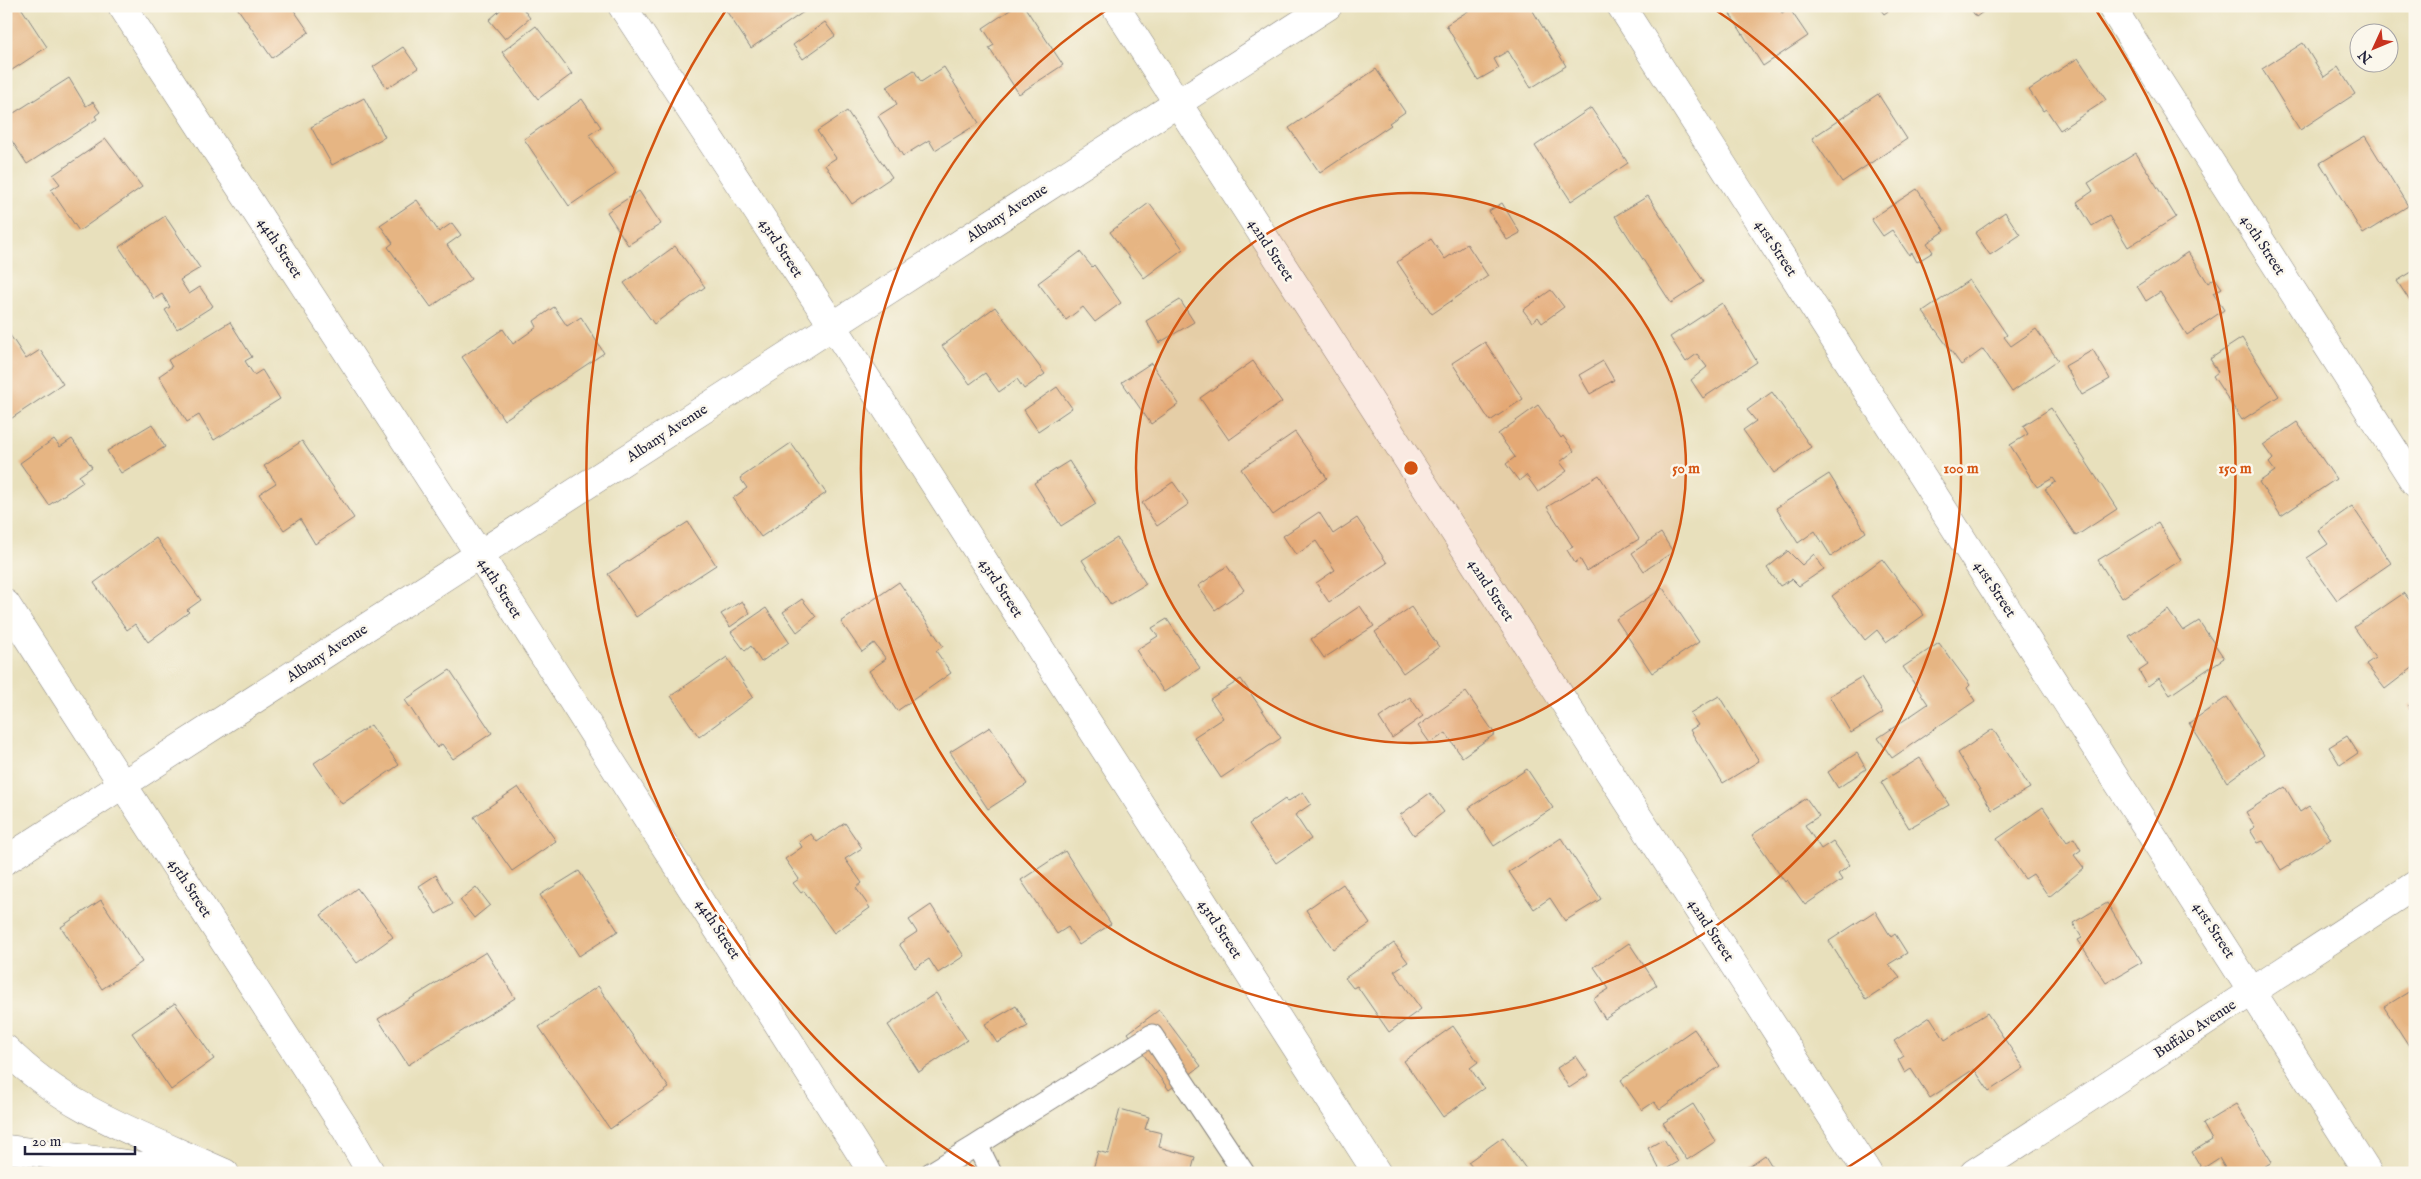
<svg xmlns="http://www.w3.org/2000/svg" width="2421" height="1179" viewBox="0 0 2421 1179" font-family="'IM FELL English',serif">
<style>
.building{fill:#e6b583}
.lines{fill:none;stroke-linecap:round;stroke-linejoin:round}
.service-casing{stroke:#85817c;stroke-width:23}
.minor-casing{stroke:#85817c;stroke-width:29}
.trunk-casing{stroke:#85817c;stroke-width:29}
.service{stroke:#fff;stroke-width:21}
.minor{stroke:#fff;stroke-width:28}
.trunk{stroke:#fff;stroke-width:28}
.ring{fill:none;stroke:#d45411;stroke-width:2.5}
.labels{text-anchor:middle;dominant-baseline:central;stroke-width:5;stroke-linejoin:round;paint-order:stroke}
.street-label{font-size:15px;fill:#22223b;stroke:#fbf7ec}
.centre{fill:#d45411;stroke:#fbf7ec;stroke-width:2.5}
.ring-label{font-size:15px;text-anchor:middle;font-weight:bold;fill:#d45411;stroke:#fbf7ec;stroke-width:5;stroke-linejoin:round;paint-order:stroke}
</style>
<rect width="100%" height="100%" fill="#fbf7ec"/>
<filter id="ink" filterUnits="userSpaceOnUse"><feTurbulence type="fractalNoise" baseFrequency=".02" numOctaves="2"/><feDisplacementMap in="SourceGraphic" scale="10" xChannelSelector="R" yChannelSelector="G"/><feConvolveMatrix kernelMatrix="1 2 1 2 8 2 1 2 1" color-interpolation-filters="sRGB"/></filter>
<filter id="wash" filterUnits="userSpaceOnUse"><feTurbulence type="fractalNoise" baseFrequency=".0096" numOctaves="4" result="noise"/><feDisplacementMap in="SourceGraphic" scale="20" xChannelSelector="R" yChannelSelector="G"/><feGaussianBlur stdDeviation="1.12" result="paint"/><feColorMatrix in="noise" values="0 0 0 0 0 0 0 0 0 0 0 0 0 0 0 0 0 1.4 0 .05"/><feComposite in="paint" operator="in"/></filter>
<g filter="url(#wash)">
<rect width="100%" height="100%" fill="#e8e0bc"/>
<g id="blocks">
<!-- building -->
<path class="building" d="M6 6H20L47 47 6 74Z
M236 6H291L309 32 272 58Z
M505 6H521L530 18 505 39 489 20Z
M729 6H802L805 11 751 48 725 9Z
M1016 6H1024L1063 65 1019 94 989 48 994 45 983 28Z
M1476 6H1530L1566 66 1531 88 1508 51 1494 59 1499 68 1478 80 1446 25Z
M1725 6H1778L1782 13 1789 8 1808 36 1763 66Z
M1878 6H1895L1884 14Z
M1969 6H1991L1976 17Z
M825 22 835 36 803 59 793 45Z
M536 26 572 74 538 99 502 52Z
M2303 43 2324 77 2338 67 2355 94 2300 130 2262 69Z
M403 47 418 68 387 88 373 67Z
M2078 58 2106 100 2060 130 2046 109 2043 111 2029 90Z
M944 67 979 123 935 150 929 140 903 156 878 116 897 104 887 87 914 70 921 82Z
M1376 69 1405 112 1389 123 1391 125 1320 173 1289 128Z
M69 78 86 106 93 102 100 112 95 116 97 119 27 164 6 132V118Z
M1878 94 1907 139 1842 182 1812 138Z
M364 98 385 137 332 165 311 127Z
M582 99 601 127 589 135 616 174 569 206 524 139Z
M1591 108 1628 163 1571 201 1535 146Z
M847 111 892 177 852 204 825 165 836 158 817 131Z
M2365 136 2408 206 2363 234 2320 163Z
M106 139 142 187 79 231 51 190 60 184 53 175Z
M2136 153 2176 217 2128 247 2109 216 2092 226 2077 202 2093 191 2088 183Z
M1917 189 1945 231 1927 243 1933 252 1917 262 1912 253 1909 255 1892 230 1883 236 1871 219Z
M639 191 661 224 628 245 607 212Z
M1648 196 1704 282 1671 303 1615 216Z
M417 200 439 232 452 223 461 235 447 245 471 279 431 307 388 247 393 243 380 225Z
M1149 203 1183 249 1144 278 1110 232Z
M1502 203 1520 233 1507 240 1489 211Z
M2005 212 2020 235 1990 255 1975 233Z
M165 216 200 268 180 280 189 294 200 287 213 306 177 329 165 310 170 307 162 294 154 299 119 247Z
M1431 239 1445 259 1467 244 1488 276 1432 314 1397 262Z
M675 246 705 287 654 324 624 283Z
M1080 252 1092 267 1094 265 1121 303 1095 322 1083 307 1066 320 1038 283Z
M2188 252 2208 283 2215 278 2222 288 2213 293 2224 310 2187 335 2160 292 2146 301 2137 286Z
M2415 270V309L2397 281Z
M1969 280 2007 335 2004 337 2011 346 2036 329 2058 360 2012 392 1983 349 1961 365 1923 312Z
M1551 290 1564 307 1542 323 1538 317 1532 322 1523 310Z
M1180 300 1194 322 1159 343 1146 321Z
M1722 303 1757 362 1703 398 1691 380 1707 367 1697 354 1686 362 1670 337Z
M554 307 567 326 581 317 604 353 504 420 462 357 503 329 513 344 537 327 534 321Z
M995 307 1045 374 1024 389 1017 379 999 392 985 373 970 384 942 346Z
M230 322 252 357 245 361 254 375 262 370 280 399 214 440 199 415 187 422 159 376 172 367 168 360Z
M6 329 26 359 40 350 63 384 6 422Z
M2242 338 2279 396 2242 420 2213 376 2218 372 2210 359Z
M1485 342 1523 399 1490 421 1452 363Z
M2093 350 2110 379 2082 395 2065 366Z
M1253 361 1282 402 1229 440 1200 398Z
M1603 361 1614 380 1590 394 1579 375Z
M1151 363 1179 404 1151 424 1122 382Z
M1057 387 1072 408 1038 431 1024 410Z
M1772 392 1811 447 1774 473 1743 430 1756 421 1747 410Z
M1538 405 1561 438 1563 436 1574 451 1560 462 1567 471 1538 492 1526 475 1519 481 1506 464 1515 457 1498 434Z
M2051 408 2117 509 2076 536 2045 489 2056 482 2053 478 2037 487 2010 445 2028 434 2023 426Z
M2297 422 2336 479 2281 516 2259 482 2275 471 2269 463 2273 459 2263 445Z
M152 424 165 447 121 473 107 451Z
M1295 432 1327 478 1273 515 1241 469Z
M54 439 60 447 72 439 92 467 79 476 83 482 49 505 20 463Z
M302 441 354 518 315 544 300 519 284 530 259 494 276 483 264 466Z
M791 443 826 493 761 537 733 498 747 488 740 478Z
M1069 461 1096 504 1061 526 1034 483Z
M1829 474 1866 532 1831 556 1815 531 1798 543 1776 508Z
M1599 475 1639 539 1587 571 1580 559 1575 563 1567 550 1573 547 1547 507Z
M1173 482 1189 504 1157 526 1142 503Z
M2352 506 2391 563 2337 600 2307 558 2328 544 2318 530Z
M1319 512 1333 534 1357 518 1387 563 1329 602 1316 583 1335 570 1316 541 1296 555 1283 536Z
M688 522 716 565 636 617 608 574Z
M2158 523 2181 560 2122 598 2098 560Z
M1661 533 1673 552 1644 571 1632 553Z
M156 538 201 600 187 610 189 612 148 642 135 624 127 630 94 583Z
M1117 538 1146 584 1111 605 1082 560Z
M1788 551 1802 565 1814 554 1824 569 1799 586 1792 579 1780 586 1767 568Z
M1882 559 1924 615 1886 642 1877 630 1865 640 1832 596Z
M1227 566 1244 590 1215 610 1198 586Z
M899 582 943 646 936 651 951 673 897 711 869 671 886 659 874 643 862 652 841 622Z
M1663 588 1699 642 1652 673 1616 619Z
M2404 593 2415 607V666L2385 689 2366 664 2375 658 2354 627Z
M802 599 816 617 797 632 783 612Z
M742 601 750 613 730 627 721 614Z
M1360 606 1374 626 1324 658 1311 639Z
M1411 607 1439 647 1403 673 1375 632Z
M766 608 789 642 761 662 751 646 745 651 731 632Z
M2168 610 2183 631 2199 621 2224 658 2170 695 2159 678 2148 686 2139 671 2148 665 2129 636Z
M1167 619 1200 668 1164 692 1136 650 1158 636 1152 628Z
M1939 643 1970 685 1967 688 1975 701 1892 758 1878 738 1928 704 1903 667Z
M727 657 753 697 699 737 671 696Z
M450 670 492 733 453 759 442 744 437 748 405 700Z
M1861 677 1883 713 1851 733 1829 696Z
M1241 679 1281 738 1221 778 1194 737 1223 718 1210 699Z
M1466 692 1495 734 1462 757 1446 733 1430 743 1418 726Z
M1719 696 1759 761 1723 783 1690 730 1698 725 1690 713Z
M1410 697 1423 716 1392 738 1379 718Z
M2227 697 2264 755 2227 782 2189 723Z
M2415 701V717L2408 706Z
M371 725 399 765 342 804 314 763Z
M990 727 1027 784 988 809 950 752Z
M1993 729 2030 788 1992 810 1958 753Z
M2347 736 2358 753 2340 765 2329 747Z
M1857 753 1866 769 1838 788 1828 772Z
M1920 758 1949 805 1909 828 1881 782Z
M1527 769 1553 808 1494 846 1469 808Z
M518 787 556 841 512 871 474 817Z
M2285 787 2300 812 2309 806 2331 839 2281 870 2263 841 2258 843 2250 830 2255 827 2246 812Z
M1303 792 1311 804 1295 815 1311 839 1276 863 1249 824 1285 799 1287 802Z
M1430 793 1444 812 1414 835 1400 815Z
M1806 798 1819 816 1805 825 1821 849 1833 841 1850 865 1838 874 1842 880 1805 905 1787 880 1785 882 1752 835Z
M2043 807 2067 842 2074 838 2081 850 2074 855 2084 868 2049 897 2033 874 2025 879 1997 839Z
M845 823 862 848 845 859 862 883 856 888 870 908 834 933 804 891 801 893 793 883 799 879 785 859 802 847 799 842 811 834 817 842Z
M1561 838 1601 899 1565 921 1550 898 1534 909 1509 872Z
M1065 851 1111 924 1079 945 1068 927 1057 934 1021 880Z
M579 871 618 931 579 956 540 895Z
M436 875 453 904 436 914 419 886Z
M1343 884 1370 924 1333 949 1306 910Z
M476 887 490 905 474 918 460 900Z
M357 888 393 937 357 963 321 915Z
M101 900 142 962 102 989 61 927Z
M2107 903 2142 962 2106 983 2078 940 2082 938 2073 923Z
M931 905 964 956 938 973 929 959 915 968 899 944 917 932 909 920Z
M1875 911 1891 937 1895 934 1907 953 1889 964 1900 978 1866 1000 1829 941Z
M1394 943 1408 962 1394 971 1421 1009 1389 1032 1357 986 1353 988 1345 978Z
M1629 943 1657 985 1605 1019 1593 999 1609 989 1594 967Z
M486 952 515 998 408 1065 378 1019Z
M598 986 669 1088 610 1129 539 1027Z
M2415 988V1042L2409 1046 2384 1007Z
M936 993 967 1040 919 1072 888 1025Z
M175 1003 214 1059 171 1090 132 1033Z
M1016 1006 1028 1026 997 1043 985 1024Z
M1159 1010 1201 1066 1169 1090 1128 1033Z
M1987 1013 2024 1068 1989 1091 1974 1069 1930 1098 1911 1069 1905 1073 1898 1060 1904 1056 1894 1041 1930 1017 1945 1040Z
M1453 1026 1478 1062 1470 1068 1484 1088 1443 1117 1404 1061Z
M1694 1029 1720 1066 1660 1109 1654 1102 1642 1110 1621 1080Z
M1576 1056 1589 1075 1569 1088 1557 1068Z
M1693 1104 1716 1141 1687 1160 1663 1123Z
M2236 1104 2272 1162 2254 1173H2228L2219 1158 2202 1169 2192 1152 2212 1140 2203 1124Z
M1120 1109 1149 1117 1145 1129 1162 1133 1159 1147 1195 1157 1191 1173H1092L1098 1151 1108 1154Z
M1503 1137 1529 1173H1477L1468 1162Z
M1664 1139 1678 1162 1661 1172 1648 1148Z
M1765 1155 1776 1173H1739Z"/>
</g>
</g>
<g filter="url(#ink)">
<use href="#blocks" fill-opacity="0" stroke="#85817c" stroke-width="1"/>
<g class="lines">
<defs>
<path id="service" d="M931 1173 977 1145
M991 1173 977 1145 1152 1035 1244 1173"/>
<path id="minor" d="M122 6 479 554 873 1173
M622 6 833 326 1377 1173
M1115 6 1868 1173
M1621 6 2368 1173
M2111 6 2415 483
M6 604 346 1130 371 1173
M6 860 1328 6
M1974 1173 2415 885"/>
<path id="trunk" d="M6 1049C65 1110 149 1138 225 1173
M6 1149 198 1173"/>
</defs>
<!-- service casing -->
<use href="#service" class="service-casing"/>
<!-- minor casing -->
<use href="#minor" class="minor-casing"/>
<!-- trunk casing -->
<use href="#trunk" class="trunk-casing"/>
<!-- service -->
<use href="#service" class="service"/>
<!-- minor -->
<use href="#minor" class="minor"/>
<!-- trunk -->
<use href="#trunk" class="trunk"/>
</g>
</g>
<!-- distance rings -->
<circle cx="1411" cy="468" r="275" fill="#d45411" fill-opacity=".12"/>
<g class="ring">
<circle cx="1411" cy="468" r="275"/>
<path d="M1711 7A550 550 0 1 1 1111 7"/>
<path d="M980 1171A824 824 0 0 1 728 7M2094 7A824 824 0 0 1 1842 1171"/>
</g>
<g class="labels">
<!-- street labels -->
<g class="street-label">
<text transform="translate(1007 213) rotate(-33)">Albany Avenue</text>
<text transform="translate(2263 245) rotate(57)">40th Street</text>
<text transform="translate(280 248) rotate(57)">44th Street</text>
<text transform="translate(781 248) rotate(57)">43rd Street</text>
<text transform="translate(1776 248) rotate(57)">41st Street</text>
<text transform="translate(1271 250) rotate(57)">42nd Street</text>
<text transform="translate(667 433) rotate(-33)">Albany Avenue</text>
<text transform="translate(500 588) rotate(58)">44th Street</text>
<text transform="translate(1001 588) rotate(57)">43rd Street</text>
<text transform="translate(1995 589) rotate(57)">41st Street</text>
<text transform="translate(1491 590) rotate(57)">42nd Street</text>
<text transform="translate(327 653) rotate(-33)">Albany Avenue</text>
<text transform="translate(190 888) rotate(57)">45th Street</text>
<text transform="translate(718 929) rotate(57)">44th Street</text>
<text transform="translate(1220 929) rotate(57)">43rd Street</text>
<text transform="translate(1711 930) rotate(57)">42nd Street</text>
<text transform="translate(2214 930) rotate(57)">41st Street</text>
<text transform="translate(2195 1029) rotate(-33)">Buffalo Avenue</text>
</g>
</g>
<circle cx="1411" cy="468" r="8" class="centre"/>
<g class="ring-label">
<text x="1686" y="473">50 m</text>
<text x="1961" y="473">100 m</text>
<text x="2235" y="473">150 m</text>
</g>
<!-- margin -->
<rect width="2421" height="1179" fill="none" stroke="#fbf7ec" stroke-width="25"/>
<!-- north arrow -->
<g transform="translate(2374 48) rotate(226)"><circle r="24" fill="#fbf7ec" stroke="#a4a2a5"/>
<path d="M0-4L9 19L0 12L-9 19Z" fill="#c8321e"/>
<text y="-8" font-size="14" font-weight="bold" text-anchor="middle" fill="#22223b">N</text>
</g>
<!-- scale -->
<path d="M25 1146v8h110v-8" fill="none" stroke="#22223b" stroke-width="2.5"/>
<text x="32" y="1146" font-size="15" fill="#22223b" stroke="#fbf7ec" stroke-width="4" paint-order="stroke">20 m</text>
</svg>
